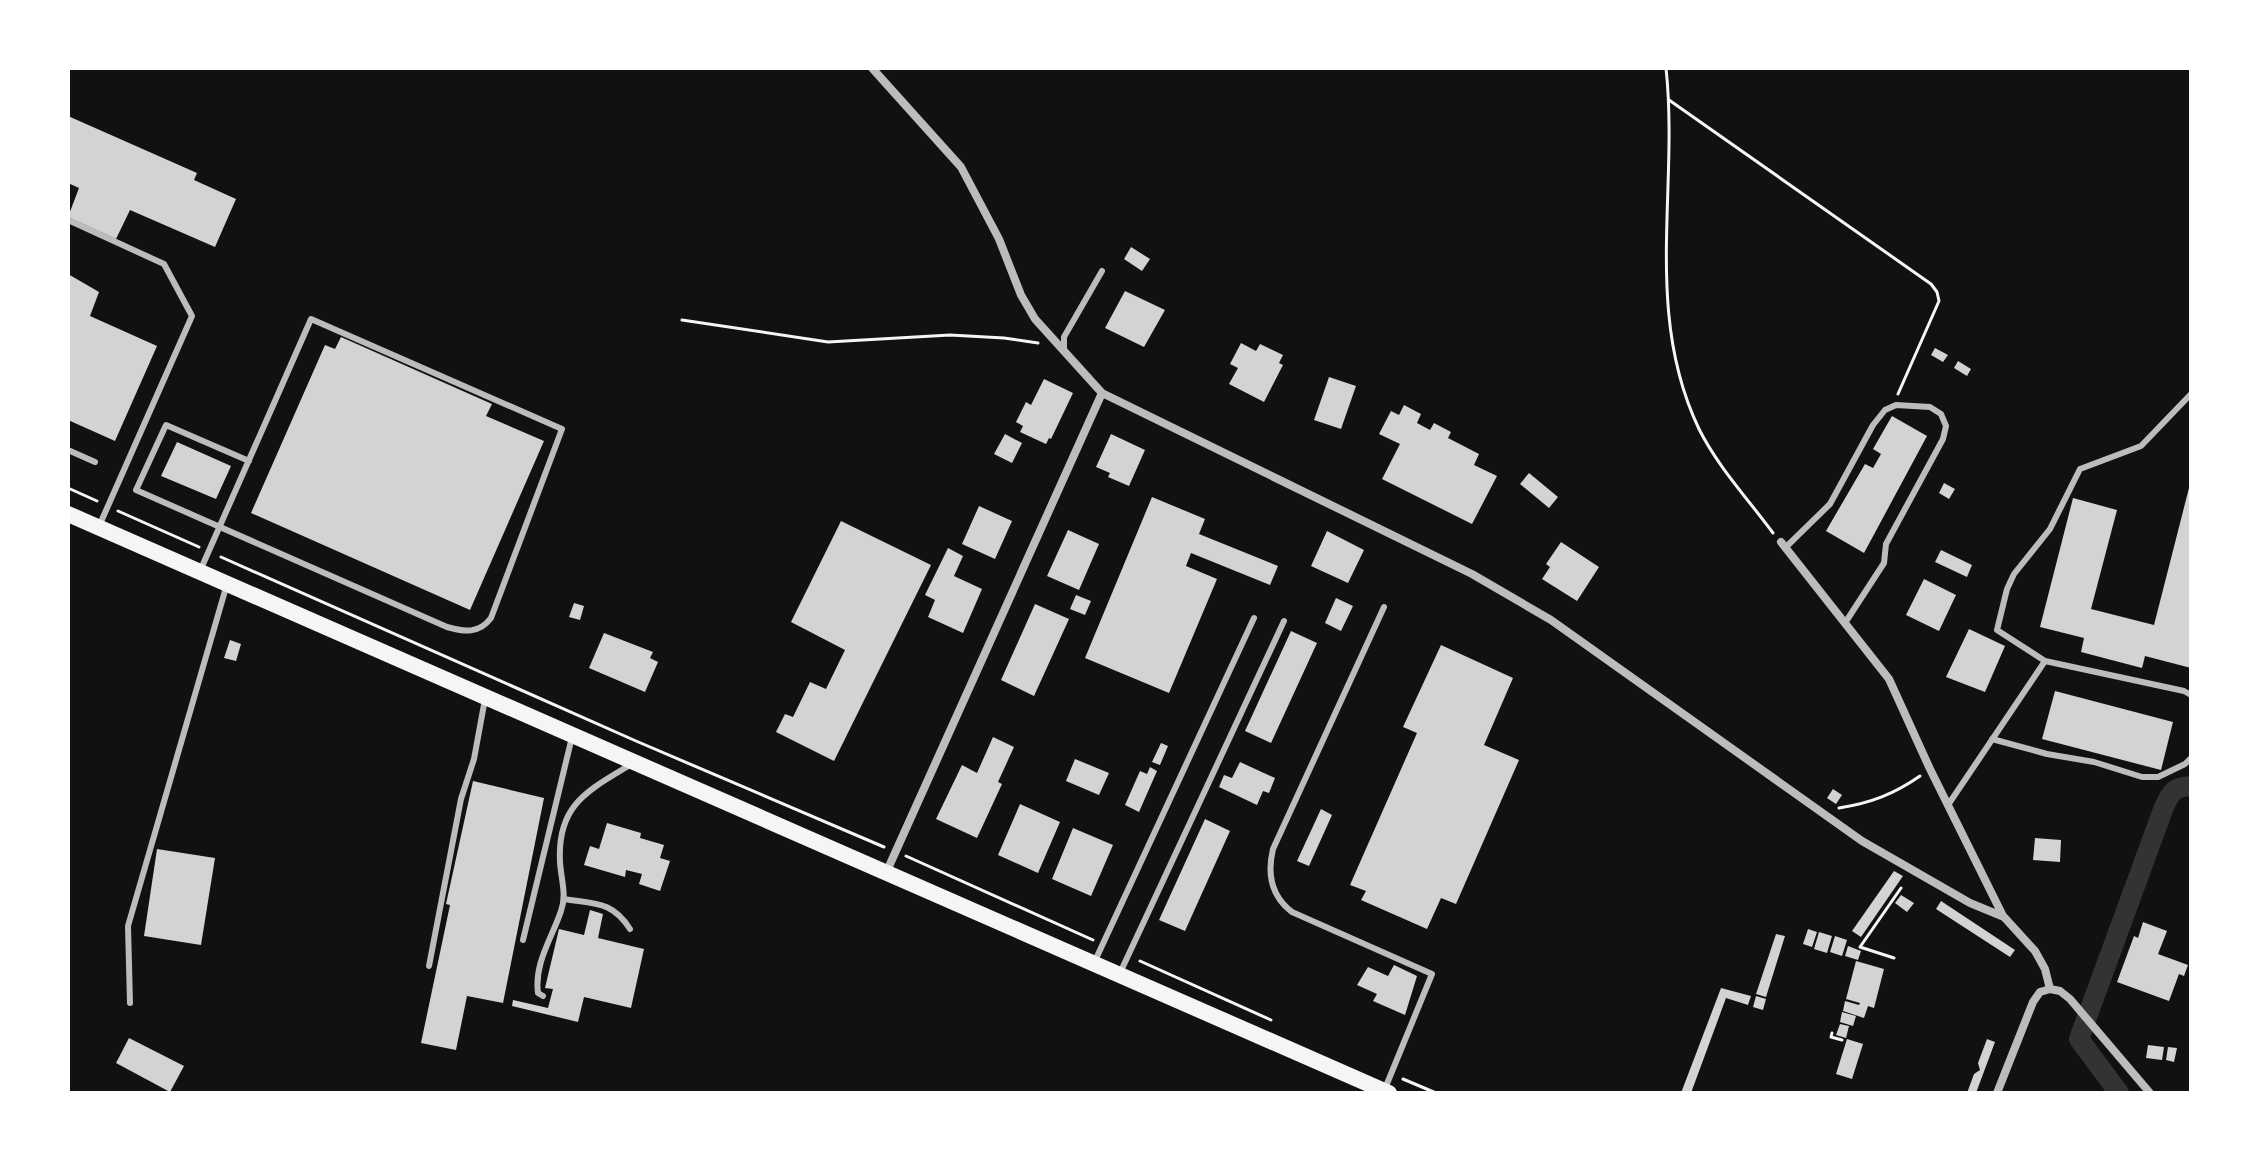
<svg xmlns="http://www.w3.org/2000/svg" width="2259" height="1161" viewBox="0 0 2259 1161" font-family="'PT Sans Narrow',sans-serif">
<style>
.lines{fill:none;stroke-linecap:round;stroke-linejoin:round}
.canal{stroke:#333;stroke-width:20}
.building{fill:#d3d3d3}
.path{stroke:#f5f5f5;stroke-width:3}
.service{stroke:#bcbcbc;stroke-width:6}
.minor{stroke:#bcbcbc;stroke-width:8}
.secondary{stroke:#f5f5f5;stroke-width:16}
</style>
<rect width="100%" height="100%" fill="#111"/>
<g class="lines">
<!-- canal -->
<path class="canal" d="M2119 1093 2079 1039 2164 807C2171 792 2174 787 2191 786"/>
</g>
<!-- building -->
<path class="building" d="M68 116 197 173 194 180 236 199 215 247 130 210 116 239 68 217 79 188 68 183Z
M1131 247 1150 259 1142 271 1124 259Z
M68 274 99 292 90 316 157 346 115 441 68 420Z
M1125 291 1165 310 1144 347 1105 328Z
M341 337 492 404 486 416 544 441 470 610 251 513 325 345 335 349Z
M1241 343 1256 351 1260 344 1283 355 1279 363 1283 365 1264 402 1229 384 1238 368 1230 364Z
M1935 348 1948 355 1943 362 1931 355Z
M1958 361 1971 369 1967 376 1954 368Z
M1329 377 1356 386 1341 429 1314 420Z
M1044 379 1073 393 1051 439 1049 438 1046 444 1020 432 1023 426 1016 422 1026 402 1031 405Z
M1404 405 1421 414 1417 423 1430 430 1434 423 1451 432 1448 438 1479 454 1474 465 1497 476 1472 524 1382 479 1400 444 1379 434 1391 411 1399 415Z
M1892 416 1927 436 1864 553 1826 531 1865 464 1873 468 1881 454 1873 449Z
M1005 434 1022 443 1012 463 994 454Z
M1111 434 1145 450 1129 486 1108 477 1110 473 1096 467Z
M177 442 231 466 216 499 161 476Z
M1529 473 1558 497 1549 508 1520 484Z
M1944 483 1955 489 1949 499 1939 493Z
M2190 484 2191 668 2145 656 2142 668 2081 652 2084 638 2040 627 2073 498 2117 510 2091 609 2154 625Z
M1152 497 1205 519 1199 534 1278 566 1270 585 1191 553 1186 566 1217 579 1169 693 1085 658Z
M979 506 1012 521 995 559 962 544Z
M841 521 931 565 834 761 776 732 785 714 793 717 810 682 826 689 845 650 791 622Z
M1068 530 1099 544 1079 590 1047 576Z
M1327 531 1364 550 1348 583 1311 566Z
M1561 542 1599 567 1577 601 1542 579 1550 567 1546 564Z
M948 548 963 556 954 576 982 589 963 633 928 617 935 600 925 595Z
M1941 550 1972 565 1967 577 1935 562Z
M1924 579 1956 595 1939 631 1906 615Z
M1076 595 1091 601 1085 615 1070 609Z
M1336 598 1353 606 1341 631 1325 623Z
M574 603 584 606 580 620 569 617Z
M1035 604 1069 619 1034 696 1001 680Z
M1969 629 2005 646 1985 692 1946 677Z
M1291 631 1317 643 1271 743 1245 731Z
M604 633 653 652 650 658 658 662 645 692 589 668Z
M230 640 241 644 236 661 224 658Z
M1441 645 1513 678 1484 745 1519 760 1456 904 1441 898 1427 929 1361 900 1366 891 1350 885 1417 733 1403 727Z
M2055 691 2173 722 2161 770 2042 739Z
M993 737 1014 747 998 782 1002 784 977 838 936 819 962 765 977 773Z
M1161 743 1168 746 1160 765 1152 762Z
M1075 759 1109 773 1099 795 1066 781Z
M1240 762 1275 778 1269 793 1263 791 1257 805 1219 787 1224 775 1232 778Z
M1150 767 1157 771 1139 812 1125 805 1140 771 1147 774Z
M473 781 544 798 503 1003 467 996 456 1050 421 1043 450 905 446 904Z
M1833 789 1842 795 1836 804 1827 798Z
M1020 804 1060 822 1038 873 998 855Z
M1321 809 1332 815 1309 866 1297 861Z
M1205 819 1230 831 1185 931 1159 920Z
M607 823 641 833 640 838 664 845 660 858 670 861 660 891 639 884 642 874 626 870 625 877 584 865 590 846 599 849Z
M1073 828 1113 845 1091 896 1052 879Z
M2035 838 2061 840 2060 862 2033 860Z
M157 849 215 858 201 945 144 936Z
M1894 871 1903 876 1861 937 1852 931Z
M1901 895 1914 903 1907 912 1895 903Z
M1941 901 2015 950 2010 957 1936 909Z
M590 910 603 914 598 938 644 949 631 1008 584 997 578 1022 512 1006 513 1000 548 1008 553 989 545 988 559 929 584 935Z
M2143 922 2167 931 2158 954 2188 965 2184 976 2179 974 2169 1001 2117 982 2134 936 2138 938Z
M1808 929 1817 932 1812 947 1803 944Z
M1819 932 1832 936 1827 953 1814 949Z
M1776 934 1785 936 1766 997 1756 994Z
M1835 936 1847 940 1842 956 1830 952Z
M1848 946 1861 951 1858 960 1845 956Z
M1856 961 1884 969 1874 1008 1868 1006 1864 1018 1843 1011 1845 1001 1859 1005 1860 1003 1846 999Z
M1394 965 1417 976 1405 1015 1373 1001 1377 994 1357 985 1368 967 1388 976Z
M1721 988 1751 996 1748 1005 1726 998 1691 1093H1681Z
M1756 996 1766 999 1763 1010 1753 1007Z
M1842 1012 1856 1016 1853 1026 1840 1022Z
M1840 1024 1849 1026 1846 1038 1836 1035Z
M129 1038 184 1066 170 1092 116 1063Z
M1847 1039 1863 1044 1852 1079 1836 1074Z
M1987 1039 1995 1042 1976 1093H1967L1974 1074 1980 1070 1978 1063Z
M2148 1045 2164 1047 2162 1060 2146 1058Z
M2168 1047 2177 1048 2174 1062 2166 1060Z"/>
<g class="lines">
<!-- path -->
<path class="path" d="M1666 68C1679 189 1643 312 1699 429 1718 467 1748 499 1773 533
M1669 100 1931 284 1937 292 1939 301 1898 394
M682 320 828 342 950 335 1004 338 1038 343
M68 488 97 501
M118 511 199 547
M221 557 636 741 884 847
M1839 808C1871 803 1894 794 1920 776
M906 856 1093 940
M1894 958 1860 947 1901 888
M1140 961 1271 1020
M1832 1033 1831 1037 1842 1040
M1403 1079 1436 1093"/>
<!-- service -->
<path class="service" d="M68 220 164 264 192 316 100 524
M1064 352V337L1102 271
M68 450 95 462
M1785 548 1830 504 1873 425 1885 410 1896 405 1930 407 1941 414 1946 426 1943 439 1886 544 1884 563 1845 623
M200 571C237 488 274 403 311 319L562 429 491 618C479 634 464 632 447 627L136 490 166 425 249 461
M2045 661 1997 630 2007 589 2014 574 2050 529 2080 469 2141 446 2191 394
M1992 739 2047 754 2094 762 2142 777H2158L2185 764 2191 758
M1948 805 2045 661 2184 691 2191 695
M564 899C595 904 612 901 630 929
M523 940 572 737
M1094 963 1254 618
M429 966 461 799 474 759 485 699
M1120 973 1284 621
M543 996 538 993C534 963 552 938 561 911 567 895 561 879 560 862 557 805 587 791 630 765
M130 1003 128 926 227 584
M1384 1091 1432 974 1292 912C1271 896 1267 874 1273 849L1384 607"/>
<!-- minor -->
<path class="minor" d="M872 68 961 167 999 239 1021 295 1035 319 1102 393 1472 574 1551 620 1862 841 1970 903 2004 917 2035 951 2045 969 2050 989
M1781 542 1889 679 1930 769 2003 916
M886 873 1102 393
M2050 989 2060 991 2070 999 2150 1093
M1997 1093 2033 1002 2040 992 2050 989"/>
<!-- secondary -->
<path class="secondary" d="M68 514 1389 1093"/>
</g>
<!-- border -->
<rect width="2259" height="1161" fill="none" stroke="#ffffff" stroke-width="140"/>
</svg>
